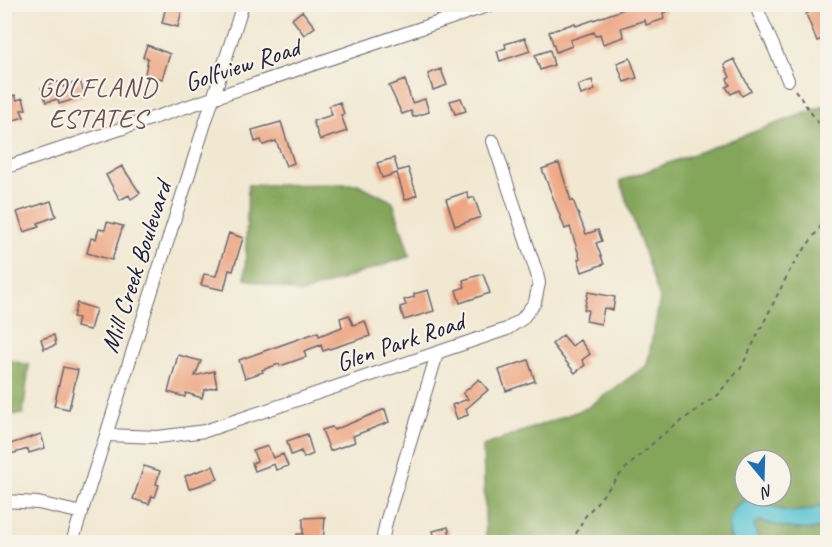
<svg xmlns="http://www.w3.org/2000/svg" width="832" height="547" viewBox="0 0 832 547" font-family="Caveat,sans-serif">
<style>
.forest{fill:#84a65a;stroke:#53644a;stroke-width:1.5;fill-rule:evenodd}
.water{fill:#5ac5d3;stroke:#3e7487;stroke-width:1.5}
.building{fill:#eda582}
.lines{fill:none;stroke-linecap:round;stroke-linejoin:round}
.minor-casing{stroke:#6a6770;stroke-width:14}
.path{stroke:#6a6770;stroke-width:2;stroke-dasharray:4.5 4.5;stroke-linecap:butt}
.minor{stroke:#fff;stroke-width:12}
.labels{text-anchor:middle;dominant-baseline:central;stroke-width:4.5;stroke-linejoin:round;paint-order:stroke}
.street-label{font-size:26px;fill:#22223b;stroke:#f7f3e8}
.neighbourhood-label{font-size:27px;letter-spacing:1.5px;fill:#695054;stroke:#f7f3e8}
</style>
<rect width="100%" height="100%" fill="#f7f3e8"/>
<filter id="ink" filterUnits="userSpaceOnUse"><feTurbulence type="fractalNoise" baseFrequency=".0167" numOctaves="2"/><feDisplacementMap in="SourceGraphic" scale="12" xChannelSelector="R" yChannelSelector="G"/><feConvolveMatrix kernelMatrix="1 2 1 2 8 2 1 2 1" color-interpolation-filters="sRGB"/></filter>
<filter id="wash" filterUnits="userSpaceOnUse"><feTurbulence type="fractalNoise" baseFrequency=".008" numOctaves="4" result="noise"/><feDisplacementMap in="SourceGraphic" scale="24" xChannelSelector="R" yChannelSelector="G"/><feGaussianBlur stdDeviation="1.35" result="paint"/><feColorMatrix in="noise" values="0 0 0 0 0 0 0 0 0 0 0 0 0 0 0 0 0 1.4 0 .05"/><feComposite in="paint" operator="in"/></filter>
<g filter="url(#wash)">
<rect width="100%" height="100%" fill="#f1e8d1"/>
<!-- forest -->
<path class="forest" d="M827 105V503C813 510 798 514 782 510 761 503 756 490 735 507L730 537 733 542H486L483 446 587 408 647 365 660 299 620 181ZM745 460H781V496H745Z
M358 184 393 202 410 256 302 293 245 279 248 185Z
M5 359 29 365 23 414 5 415Z
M761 521C780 527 808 533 827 527V542H760L754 527 756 523Z"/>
<!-- water -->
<path class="water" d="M750 498C762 499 770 506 781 510 797 514 813 510 827 503V527C808 533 780 527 760 521L756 523 754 527 760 542H733C723 524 732 505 750 498Z"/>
<g id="blocks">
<!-- building -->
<path class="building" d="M639 4H664L666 12 663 13 664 19 646 25 645 20 621 28 624 37 603 44 600 34 595 36 594 32 570 40 572 46 556 52 549 32 575 23 576 26Z
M807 4H824L828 14V37L817 41 806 14 810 12Z
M166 6 182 10 178 27 162 23Z
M302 11 315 27 304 35 292 19Z
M525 38 530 51 500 61 497 51 506 48 505 44Z
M147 45 170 54 162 79 145 74 148 58 143 57Z
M550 50 554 65 540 70 535 55Z
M630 58 637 78 624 82 617 63Z
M734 59 751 91 742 96 739 90 731 94 726 87 730 85 727 79 730 77 724 64Z
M441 69 447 85 433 90 428 74Z
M405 80 412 103 425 99 429 112 413 117 411 111 402 114 389 86Z
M592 80 595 90 581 95 578 85Z
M80 81 85 96 59 104 58 99 46 102 41 88 58 82 62 87Z
M15 95 17 100 23 98 26 109 21 110 24 117 4 123V109L9 108 6 98Z
M461 98 466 111 455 114 450 101Z
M340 102 344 114 341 115 347 131 320 140 313 121 332 115 329 106Z
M281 122 294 163 286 166 276 141 263 145 261 140 255 142 252 130Z
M394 158 398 171 408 168 417 195 405 200 397 173 382 178 377 163Z
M559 163 571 201 573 200 586 234 598 230 602 241 596 243 604 264 582 272 578 259 580 258 570 227 565 229 542 169Z
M122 166 140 193 131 199 129 195 120 200 106 175Z
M467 192 469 199 474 197 481 217 455 226 446 199Z
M51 201 56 216 38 223 39 227 24 232 17 212Z
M107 222 123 226 112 260 87 253 91 238 96 239 99 229 105 230Z
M229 233 243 238 233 271 229 270 224 290 201 285 204 274 216 276Z
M483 274 490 293 460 303 456 290 465 287 463 280Z
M428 290 434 311 404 320 400 307 406 305 404 300 414 297V294Z
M588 292 615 297 613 310 604 308 601 324 586 321 588 310H584Z
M77 303 96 309 90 330 76 327 78 318 73 317Z
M349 315 353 325 365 321 370 336 323 351 321 345 304 351 306 357 280 366 279 364 262 370 263 372 245 378 239 360 318 332 319 336 342 327 340 318Z
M54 335 56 345 44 349 41 339Z
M563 335 572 346 580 340 590 354 582 360 585 365 575 373 552 344Z
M178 355 201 361 195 376 214 371 217 387 204 390 202 398 186 393 185 397 168 392Z
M528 360 535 381 506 391 499 370Z
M63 367 78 370 69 409 54 406Z
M479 379 488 390 466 409 468 415 457 419 452 405 468 399 463 393Z
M385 409 389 422 353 436 355 442 330 451 322 430 332 427 334 430Z
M41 434 45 448 29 453 28 449 4 456V446Z
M307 434 313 454 304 458 301 451 291 455 287 441Z
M268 446 273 458 283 454 288 466 276 470 274 464 255 471 252 463 257 461 253 451Z
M144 466 160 471 156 484 159 485 155 497 152 496 149 504 133 499Z
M213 466 218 479 189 489 185 476Z
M325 517 323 543H297V534H303V518Z
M448 527 452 543H436L433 531Z"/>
</g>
</g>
<g filter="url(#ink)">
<use href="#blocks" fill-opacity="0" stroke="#6a6770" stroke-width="1.5"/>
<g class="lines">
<defs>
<path id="minor" d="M755 4 788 80
M4 168 493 4
M106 435 158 437 205 431 507 329 522 319 535 302 539 283 537 274 493 141
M4 501 38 503 82 513
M72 542 243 4
M382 542 386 522 437 354"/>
</defs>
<!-- minor casing -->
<use href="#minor" class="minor-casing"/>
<!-- path -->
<path class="path" d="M795 90 828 137
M572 542 584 518 624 470 661 436 717 395 741 368 791 268 828 216"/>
<!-- minor -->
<use href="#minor" class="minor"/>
</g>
</g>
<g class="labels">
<!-- street labels -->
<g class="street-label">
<text transform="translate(242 65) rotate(-18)">Golfview Road</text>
<text transform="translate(136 267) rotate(-72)">Mill Creek Boulevard</text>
<text transform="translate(400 342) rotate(-19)">Glen Park Road</text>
</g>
<!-- neighbourhood labels -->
<g class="neighbourhood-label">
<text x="98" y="87">GOLFLAND<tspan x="98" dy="31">ESTATES</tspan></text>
</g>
</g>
<!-- margin -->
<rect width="832" height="547" fill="none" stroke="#f7f3e8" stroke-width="24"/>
<!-- north arrow -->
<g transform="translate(763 478) rotate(161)"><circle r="28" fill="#f7f3e8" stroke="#a29fa3" stroke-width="1.5"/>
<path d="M0-4.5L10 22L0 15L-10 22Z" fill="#1f6fb2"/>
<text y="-9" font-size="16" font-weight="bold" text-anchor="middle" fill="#22223b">N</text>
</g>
</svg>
